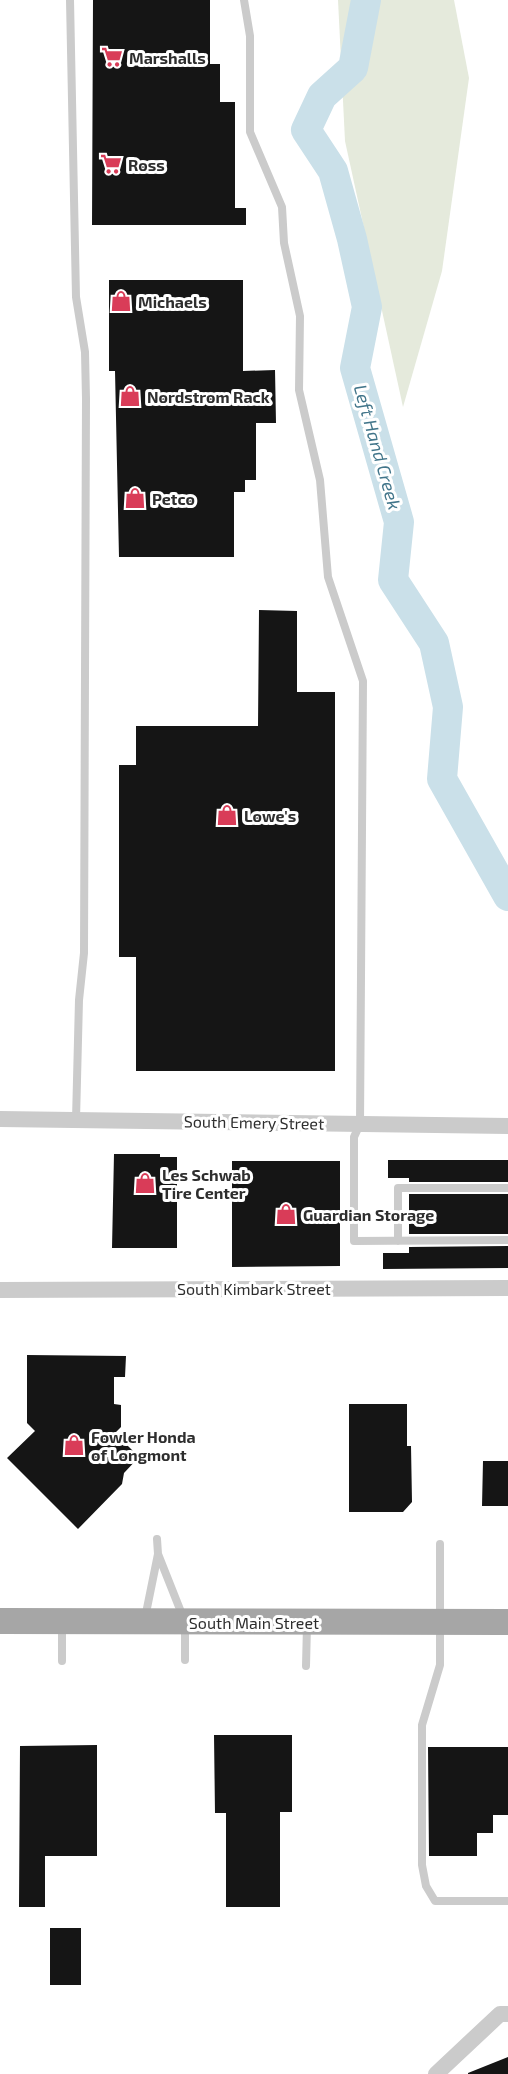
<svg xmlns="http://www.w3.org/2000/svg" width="508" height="2074" viewBox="0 0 508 2074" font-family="'Exo 2',sans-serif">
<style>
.green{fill:#e5eadc}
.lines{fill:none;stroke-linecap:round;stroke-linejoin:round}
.river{stroke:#cae0e9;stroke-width:30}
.building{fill:#151515}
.lane{stroke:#cbcbcb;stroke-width:8}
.street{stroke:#cbcbcb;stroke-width:16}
.primary{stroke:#a6a6a6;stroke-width:26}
.labels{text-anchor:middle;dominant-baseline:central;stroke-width:6;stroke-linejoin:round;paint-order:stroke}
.poi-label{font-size:16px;font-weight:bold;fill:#2e2e2e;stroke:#fff;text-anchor:start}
.street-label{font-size:16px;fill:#2e2e2e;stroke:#fff}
.water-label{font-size:18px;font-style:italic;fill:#41758a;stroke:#fff}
</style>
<rect width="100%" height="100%" fill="#fff"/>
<!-- green -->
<path class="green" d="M338 0H454L469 78 442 271 403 407 345 141Z"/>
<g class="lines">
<!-- river -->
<path class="river" d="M366 0 353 68 322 96 306 130 333 171 352 239 367 307 355 368 399 522 393 580 434 643 448 707 442 779 508 896"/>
</g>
<!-- building -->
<path class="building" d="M93 0H210V64H220V102H235V208H246V225H92Z
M109 280H243V371L275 370 276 423H256V480H245V492H234V557H119L115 371H109Z
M259 610 297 611V692H335V1071H136V957H119V765H136V726H258Z
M114 1154H160V1157H177V1248H112Z
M388 1160H508V1182H409V1178H388Z
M232 1161H340V1266L232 1267Z
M409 1194H508V1234H409Z
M508 1246V1268L383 1269V1253H409V1247Z
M27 1355 126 1356 125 1377H114V1404L121 1405V1427L115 1433 139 1457 124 1473 122 1484 78 1529 7 1458 35 1431 27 1423Z
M349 1404H407V1446H411L412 1502 403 1512H349Z
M483 1461H508V1506H482Z
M214 1735H292V1812H280V1907H226V1813H215Z
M97 1745V1856H45V1907H19L20 1746Z
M428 1747H508V1815H493V1833H477V1856H429Z
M50 1928H81V1985H50Z
M508 2057V2074H468V2073Z"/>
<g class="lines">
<!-- lane -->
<path class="lane" d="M70 0 76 297 85 352 86 399 84 953 79 1000 76 1120
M244 0 250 36V132L282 207 284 243 300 316 299 390 320 480 328 577 363 681 360 1124 354 1137V1241L508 1240
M398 1241V1188H508
M157 1539 158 1554 185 1622V1660
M440 1544V1665L422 1725V1865L426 1886 435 1901H508
M145 1618 158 1554
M62 1625V1661
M306 1666 307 1625"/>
<!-- street -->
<path class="street" d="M0 1119 508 1126
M0 1290 508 1288
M436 2074 500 2014H508"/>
<!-- primary -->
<path class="primary" d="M0 1621 508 1622"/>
</g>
<!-- icons -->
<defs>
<symbol id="supermarket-bare" viewBox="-9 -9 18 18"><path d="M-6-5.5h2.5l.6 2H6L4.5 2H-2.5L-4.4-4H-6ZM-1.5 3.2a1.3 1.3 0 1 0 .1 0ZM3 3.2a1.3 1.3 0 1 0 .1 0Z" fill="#d93c58" stroke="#fff" stroke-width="2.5" paint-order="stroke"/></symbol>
<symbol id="shop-bare" viewBox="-9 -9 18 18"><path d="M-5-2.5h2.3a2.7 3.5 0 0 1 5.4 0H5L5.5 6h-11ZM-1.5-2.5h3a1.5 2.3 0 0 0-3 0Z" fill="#d93c58" stroke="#fff" stroke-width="2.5" paint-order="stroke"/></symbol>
</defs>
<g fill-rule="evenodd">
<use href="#supermarket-bare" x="97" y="42" width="30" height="30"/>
<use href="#supermarket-bare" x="96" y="149" width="30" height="30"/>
<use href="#shop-bare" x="106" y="286" width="30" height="30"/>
<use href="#shop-bare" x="115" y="381" width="30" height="30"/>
<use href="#shop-bare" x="120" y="483" width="30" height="30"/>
<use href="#shop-bare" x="212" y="800" width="30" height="30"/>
<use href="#shop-bare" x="130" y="1168" width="30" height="30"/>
<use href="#shop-bare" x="271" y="1199" width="30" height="30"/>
<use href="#shop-bare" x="59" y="1430" width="30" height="30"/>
</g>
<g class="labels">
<!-- poi labels -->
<g class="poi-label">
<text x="129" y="57">Marshalls</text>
<text x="128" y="164">Ross</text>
<text x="138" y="301">Michaels</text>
<text x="147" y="396">Nordstrom Rack</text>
<text x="152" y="498">Petco</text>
<text x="244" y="815">Lowe's</text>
<text x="162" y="1174">Les Schwab<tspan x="162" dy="18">Tire Center</tspan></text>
<text x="303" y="1214">Guardian Storage</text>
<text x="91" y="1436">Fowler Honda<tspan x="91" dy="18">of Longmont</tspan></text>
</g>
<!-- street labels -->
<g class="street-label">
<text transform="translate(254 1122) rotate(1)">South Emery Street</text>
<text x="254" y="1288">South Kimbark Street</text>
<text x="254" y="1622">South Main Street</text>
</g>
<!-- water labels -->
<g class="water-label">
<text transform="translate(378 447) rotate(74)">Left Hand Creek</text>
</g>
</g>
</svg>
